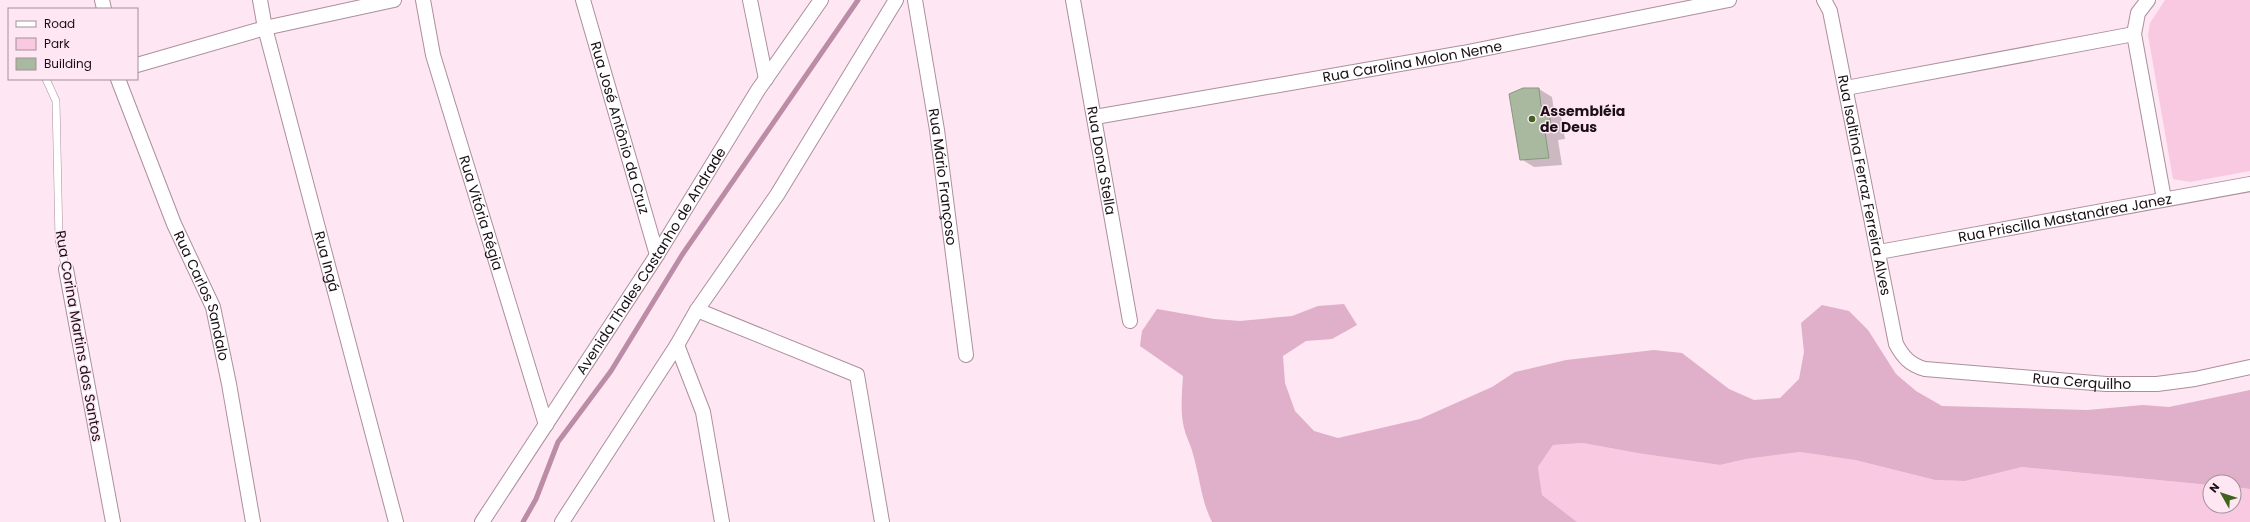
<svg xmlns="http://www.w3.org/2000/svg" width="2250" height="522" viewBox="0 0 2250 522" font-family="Poppins,sans-serif">
<style>
.green{fill:#f9c9e2}
.forest{fill:#e0afc9}
.shadow{fill:#0003}
.lines{fill:none;stroke-linecap:round;stroke-linejoin:round}
.stream{stroke:#bb8ca5;stroke-width:5}
.building{fill:#a9b9a0;stroke:#89977f}
.lane-casing{stroke:#ab8f9e;stroke-width:8}
.street-casing{stroke:#ab8f9e;stroke-width:16}
.lane{stroke:#fff;stroke-width:7}
.street{stroke:#fff;stroke-width:14}
.poi-dot{fill:#3e641d;stroke:#fee6f2;stroke-width:1.5}
.labels{text-anchor:middle;dominant-baseline:central;stroke-width:3;stroke-linejoin:round;paint-order:stroke}
.street-label{font-size:14px;fill:#190f14;stroke:#fee6f2}
.poi-label{font-size:14px;font-weight:bold;fill:#190f14;stroke:#fee6f2;text-anchor:start}
</style>
<rect width="100%" height="100%" fill="#fee6f2"/>
<!-- green -->
<path class="green" d="M2165 0H2250V171L2190 182 2173 179 2148 35 2150 23Z
M1583 443 1637 453 1720 465 1746 459 1800 452 1855 460 1935 480 1965 481 2022 467 2210 485V506H2234V487L2250 489V522H1577L1542 495 1538 467 1553 445Z"/>
<!-- forest -->
<path class="forest" d="M1344 304 1357 325 1332 339 1306 341 1283 356 1285 383 1295 411 1314 431 1338 438 1420 419 1492 387 1515 372 1566 360 1628 353 1654 350 1682 353 1729 389 1754 400 1780 398 1799 379 1804 352 1801 323 1822 305 1849 311 1868 330 1896 374 1916 391 1942 406 2087 410 2143 405 2169 407 2250 390V489L2234 487V482H2210V485L2022 467 1965 481 1935 480 1855 460 1800 452 1746 459 1720 465 1637 453 1583 443 1553 445 1538 467 1542 495 1577 522H1212C1201 500 1200 478 1193 454 1191 445 1186 437 1184 428 1180 412 1182 393 1183 376L1140 346 1142 331 1157 309 1214 319 1240 321 1292 316 1318 306Z"/>
<!-- shadow -->
<path class="shadow" d="M1539 89 1552 97 1554 111 1561 116 1565 139 1558 140 1562 165 1534 167 1521 159Z"/>
<g class="lines">
<!-- stream -->
<path class="stream" d="M523 522 536 499 558 442 611 371 682 255 858 0"/>
</g>
<!-- building -->
<path class="building" d="M1523 88H1539L1541 106 1548 107 1552 131 1545 132 1549 158 1520 160 1509 94Z"/>
<g class="lines">
<defs>
<path id="lane" d="M46 79 56 101 59 240 66 269"/>
<g id="street">
<path d="M102 0 104 9"/>
<path id="s1" d="M260 0 265 28 396 522"/>
<path id="s2" d="M423 0 433 55 546 425"/>
<path id="s3" d="M583 0 657 255"/>
<path d="M750 0 766 79"/>
<path id="s4" d="M915 0 937 130 966 355"/>
<path id="s5" d="M1073 0 1130 321"/>
<path id="s6" d="M1824 0 1830 11 1896 344C1903 357 1910 365 1925 369L2106 384H2157L2195 379 2250 367"/>
<path d="M2148 0 2138 13 2134 34 2164 199"/>
<path d="M137 65 265 28 394 0"/>
<path id="s7" d="M118 79 174 224 213 307 229 384 253 522"/>
<path d="M1846 88 2134 34"/>
<path id="s8" d="M1095 117 1463 53 1729 0"/>
<path id="s9" d="M1879 252 2250 184"/>
<path d="M66 269 113 522"/>
<path d="M697 310 857 375 882 522"/>
<path d="M677 345 703 412 722 522"/>
<path id="s10" d="M482 522 657 255 758 90 821 0"/>
<path d="M562 522 677 345 697 310 777 195 896 0"/>
</g>
</defs>
<!-- lane casing -->
<use href="#lane" class="lane-casing"/>
<!-- street casing -->
<use href="#street" class="street-casing"/>
<!-- lane -->
<use href="#lane" class="lane"/>
<!-- street -->
<use href="#street" class="street"/>
</g>
<!-- markers -->
<circle class="poi-dot" cx="1532" cy="119" r="4"/>
<g class="labels">
<!-- street labels -->
<g class="street-label">
<text stroke="none"><textPath href="#s8" startOffset="322">Rua Carolina Molon Neme</textPath></text>
<text stroke="none"><textPath href="#s3" startOffset="133">Rua José Antônio da Cruz</textPath></text>
<text stroke="none"><textPath href="#s5" startOffset="163">Rua Dona Stella</textPath></text>
<text stroke="none"><textPath href="#s4" startOffset="179">Rua Mário Françoso</textPath></text>
<text stroke="none"><textPath href="#s6" startOffset="190">Rua Isaltina Ferraz Ferreira Alves</textPath></text>
<text stroke="none"><textPath href="#s2" startOffset="221">Rua Vitória Régia</textPath></text>
<text stroke="none"><textPath href="#s9" startOffset="189">Rua Priscilla Mastandrea Janez</textPath></text>
<text stroke="none"><textPath href="#s1" startOffset="270">Rua Ingá</textPath></text>
<text stroke="none"><textPath href="#s10" startOffset="311">Avenida Thales Castanho de Andrade</textPath></text>
<text stroke="none"><textPath href="#s7" startOffset="233">Rua Carlos Sandalo</textPath></text>
<text transform="translate(79 336) rotate(80)">Rua Corina Martins dos Santos</text>
<text stroke="none"><textPath href="#s6" startOffset="549">Rua Cerquilho</textPath></text>
</g>
<!-- poi labels -->
<g class="poi-label">
<text x="1540" y="111">Assembléia<tspan x="1540" dy="16">de Deus</tspan></text>
</g>
</g>
<!-- legend -->
<rect x="8" y="8" width="130" height="72" fill="#fee6f2" stroke="#a29099"/>
<rect x="16" y="21" width="20" height="6" fill="#ffffff" stroke="#a29099"/>
<text x="44" y="28" font-size="12" fill="#190f14">Road</text>
<rect x="16" y="38" width="20" height="12" fill="#f9c9e2" stroke="#a29099"/>
<text x="44" y="48" font-size="12" fill="#190f14">Park</text>
<rect x="16" y="58" width="20" height="12" fill="#a9b9a0" stroke="#a29099"/>
<text x="44" y="68" font-size="12" fill="#190f14">Building</text>
<!-- north arrow -->
<g transform="translate(2222 494) rotate(309)"><circle r="19" fill="#fee6f2" stroke="#a29099"/>
<path d="M0-3L7 15L0 10L-7 15Z" fill="#3e641d"/>
<text y="-6" font-size="11" font-weight="bold" text-anchor="middle" fill="#190f14">N</text>
</g>
</svg>
